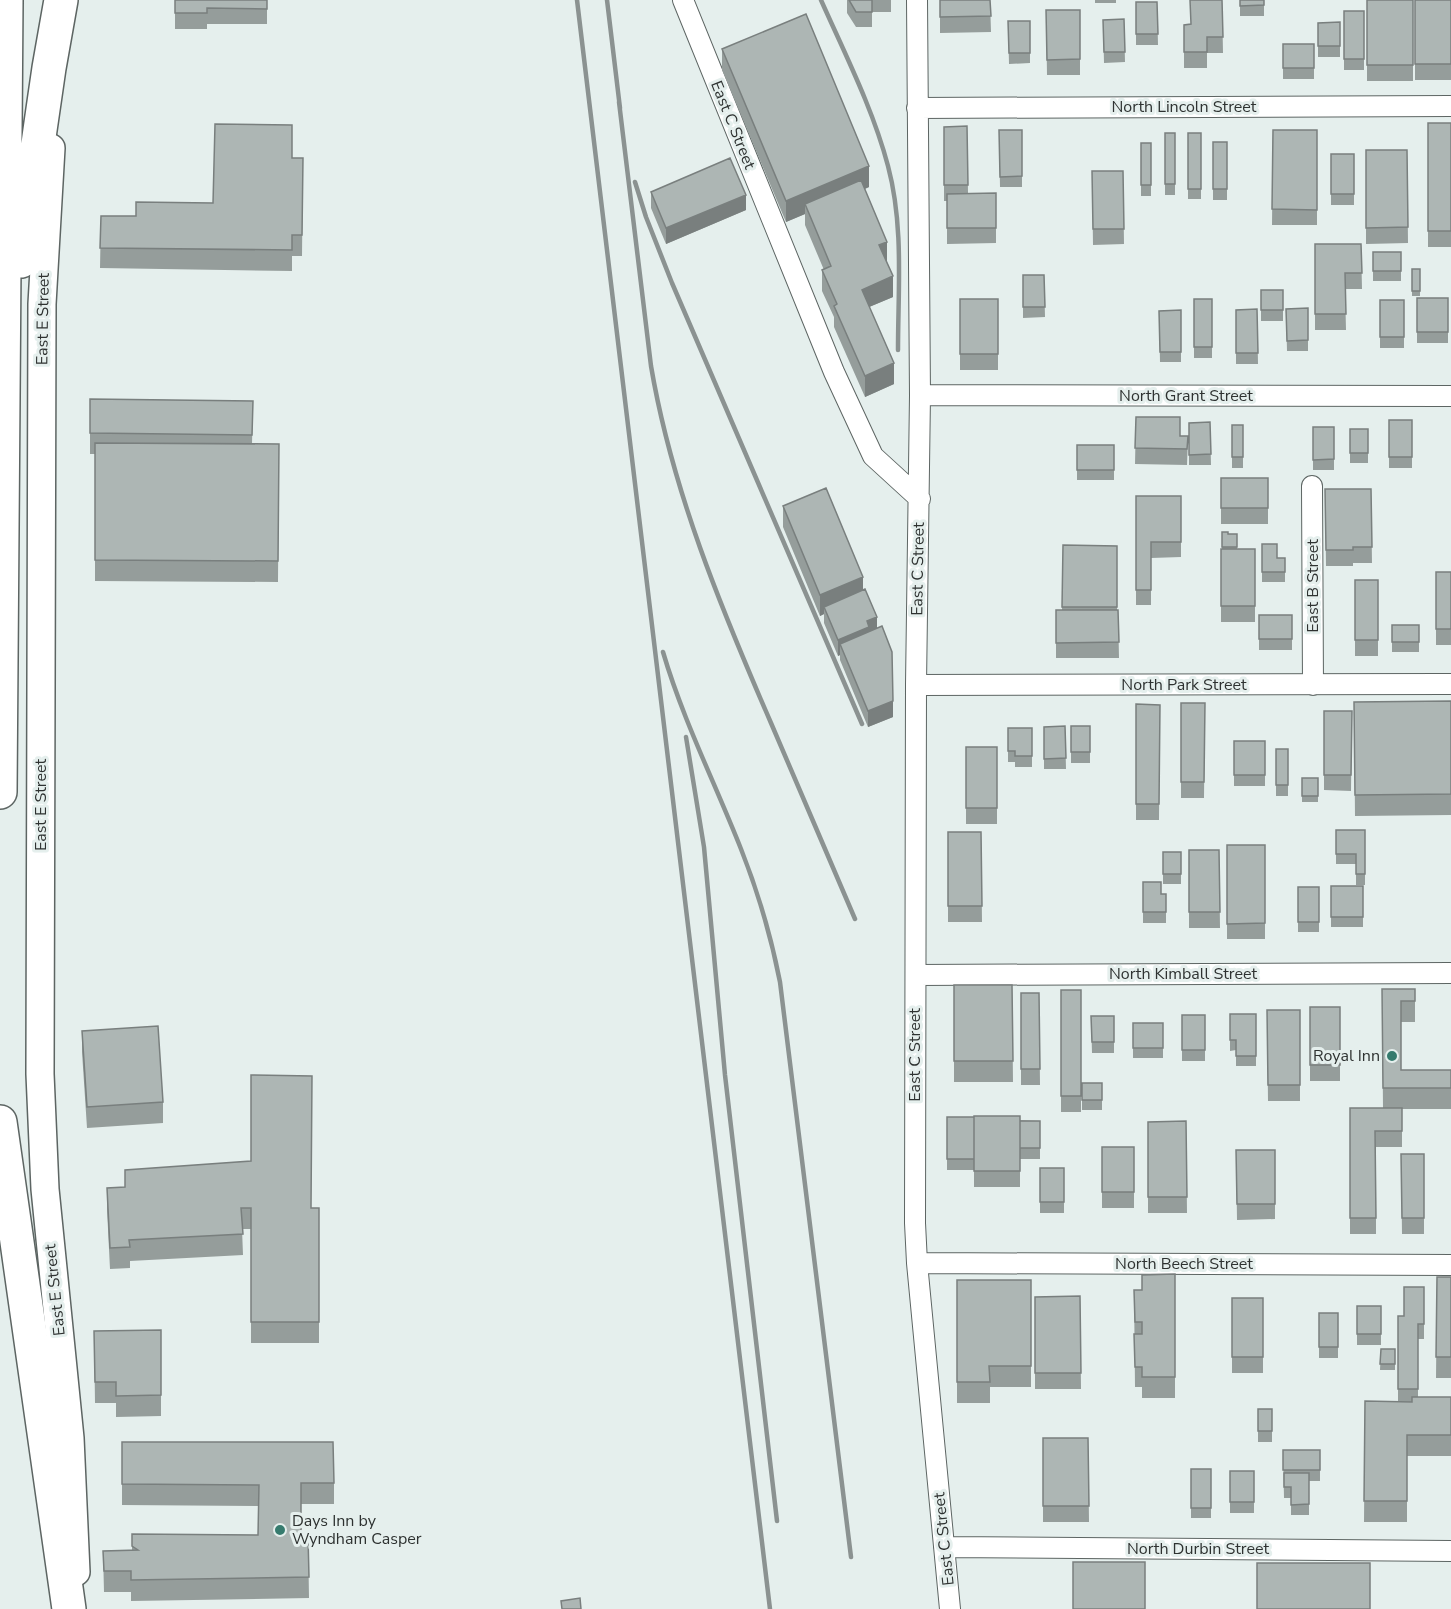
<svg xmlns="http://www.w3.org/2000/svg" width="1451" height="1609" viewBox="0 0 1451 1609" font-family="'Nunito Sans',sans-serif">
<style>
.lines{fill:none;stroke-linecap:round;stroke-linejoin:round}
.minor-casing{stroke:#5d6563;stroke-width:22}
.secondary-casing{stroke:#5d6563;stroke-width:30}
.motorway-casing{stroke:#5d6563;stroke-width:36}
.minor{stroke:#fff;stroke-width:20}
.secondary{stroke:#fff;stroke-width:27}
.motorway{stroke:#fff;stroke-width:33}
.rail{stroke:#8b9291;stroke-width:4.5}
.wall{fill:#959d9b}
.shaded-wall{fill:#797f7e}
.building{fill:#adb6b4;stroke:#797f7e;stroke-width:1.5}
.poi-dot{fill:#367b6e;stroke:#e5efed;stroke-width:2}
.labels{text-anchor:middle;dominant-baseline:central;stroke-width:6;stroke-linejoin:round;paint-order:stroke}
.street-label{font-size:16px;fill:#2e3231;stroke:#e5efed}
.poi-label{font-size:16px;fill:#2e3231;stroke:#e5efed;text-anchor:end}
</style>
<rect width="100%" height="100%" fill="#e5efed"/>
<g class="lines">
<defs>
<path id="minor" d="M683 0 834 372 873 456 920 499
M917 0 920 395 916 685 915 1223 917 1263 950 1609
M917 108 1451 106
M920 395 1451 396
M1312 486 1313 685
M916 685 1451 684
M916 975 1451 973
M917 1263 1451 1265
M944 1547 1451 1551"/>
<path id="secondary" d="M51 148 42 304 40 1074 45 1189 70 1438 76 1572"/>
<path id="motorway" d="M21 261 49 68 61 0
M0 792 6 0
M0 1122 69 1609"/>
</defs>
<!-- minor casing -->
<use href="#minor" class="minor-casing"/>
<!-- secondary casing -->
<use href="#secondary" class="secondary-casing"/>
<!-- motorway casing -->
<use href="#motorway" class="motorway-casing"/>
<!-- minor -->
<use href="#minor" class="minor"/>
<!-- secondary -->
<use href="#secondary" class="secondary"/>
<!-- motorway -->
<use href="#motorway" class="motorway"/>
<!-- rail -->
<path class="rail" d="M577 0 770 1609
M607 0 620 108
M821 0C845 54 873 109 888 166 904 226 898 289 898 350
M619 102 651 366C672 490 721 608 771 723 799 788 827 854 855 919
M635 182 646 217 672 283 862 724
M663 652C683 720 715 783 741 849 758 892 771 936 780 982L851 1557
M686 737 704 847 725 1075 777 1521"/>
</g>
<!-- wall -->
<path class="wall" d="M175 0H267V24H207V29H175Z
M847 0H891V12H872V27H856L847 13Z
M940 0H990L991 32 940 33Z
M1095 0H1116V3H1095Z
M1222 0 1223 53H1207V68H1184V25L1191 24Z
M1240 0H1264V16H1240Z
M1367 0H1413V81H1367Z
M1415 0H1451V80H1415Z
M1136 2H1157L1158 45H1136Z
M1046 10H1080V75H1047Z
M1344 11H1364V70H1344Z
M1124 19 1125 62 1104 63 1103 20Z
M1008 21H1030V63L1009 64Z
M1340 22V57H1318V23Z
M1283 44H1314V79H1283Z
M722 49 869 187 865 189 887 262 893 297 869 307 894 384 865 397 834 327V317L822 291V270H824L805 225V214L786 222 722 70Z
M1428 123H1451V247H1428Z
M967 126 968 193H996V243L947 244V201H944V127Z
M999 130H1022V187H1000Z
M1273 130H1317V225H1272Z
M1165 133H1175V195H1165Z
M1188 133H1201V199H1188Z
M1213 142H1227V200H1213Z
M1141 143H1151V196H1141Z
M1366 150H1407L1408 243 1366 244Z
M1331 154H1354V205H1331Z
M292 158H303L302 256H292V271L100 268 101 216H136L213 203Z
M1092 171H1123L1124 244 1093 245Z
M651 192 746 210 666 244 651 208Z
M1315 244H1361L1362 289H1345L1346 330H1315Z
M1373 252H1401V281H1373Z
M1412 269H1420V296H1412Z
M1023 275H1044L1045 317 1023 318Z
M1261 290H1283V321H1261Z
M1417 298H1448V343H1417Z
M960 299H998V370H960Z
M1194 299H1212V358H1194Z
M1380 300H1404V348H1380Z
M1308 308V351H1287L1286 309Z
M1257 309 1258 364H1236V310Z
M1181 310V362H1160L1159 311Z
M90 399 253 401 252 444H279L278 582 95 581V454H90Z
M1136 417 1180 436H1188L1187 465 1135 464Z
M1389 420H1412V468H1389Z
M1210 422 1211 465H1189V423Z
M1232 425H1243V468H1232Z
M1313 427H1334V470H1313Z
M1350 429H1368V463H1350Z
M1077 445H1114V480H1077Z
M1221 478H1268V524H1221Z
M1325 489H1371L1372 563H1353V566H1326Z
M1136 496H1181V557L1151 558V605H1136Z
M783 506 863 590 877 628 893 717 868 727 840 660V655L838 656 824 623V614L820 616 783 527Z
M1222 532 1228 534H1237V549H1255V622H1221V549H1222Z
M1262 544 1277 558H1285V582H1262Z
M1063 545 1117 546V610H1118L1119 658H1056V610H1062Z
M1436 572H1451V645H1436Z
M1355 580H1378V656H1355Z
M1259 615H1292V650H1259Z
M1392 625H1419V652H1392Z
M1451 701V815L1355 816 1354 702Z
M1181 703H1205L1204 798H1181Z
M1136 704 1160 705 1159 820H1136Z
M1324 711H1352L1351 791 1324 790Z
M1065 726 1066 769H1044V727Z
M1071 726H1090V763H1071Z
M1008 728H1032V767H1015V762H1008Z
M1234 741H1265V786H1234Z
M966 747H997V824H966Z
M1276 749H1288V796H1276Z
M1302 778H1318V802H1302Z
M1336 830H1365V885H1356V864H1336Z
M948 832H981L982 922H948Z
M1227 845H1265V939H1227Z
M1189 850H1219L1220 928H1189Z
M1163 852H1181V884H1163Z
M1143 882 1161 894H1166V923H1143Z
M1331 886H1363V927H1331Z
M1298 887H1319V932H1298Z
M954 985H1012L1013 1082H954Z
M1382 989H1415V1022H1401V1070H1451V1109H1402V1147H1376V1234H1350V1108H1383Z
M1061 990H1081V1112H1061Z
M1021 993H1039L1040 1085H1021Z
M1310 1007H1340V1081H1310Z
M1267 1010H1300V1101H1268Z
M1230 1014H1256V1066H1236V1050L1230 1051Z
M1182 1015H1205V1061H1182Z
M1091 1016H1114V1053H1092Z
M1133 1023H1163V1058H1133Z
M82 1031 163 1102V1123L87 1128 82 1052Z
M1082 1083H1102V1110H1082Z
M947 1117 1040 1121V1159H1020V1187H974V1170H947Z
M1186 1121 1187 1213H1148V1122Z
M1102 1147H1134V1208H1102Z
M1236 1150H1275V1219L1237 1220Z
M1401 1154H1424V1234H1402Z
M1040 1168H1064V1213H1040Z
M125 1170 311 1208H319V1343H251V1229H242L243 1255 130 1261V1268L110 1269 107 1209V1188L125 1187Z
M1175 1274V1398H1142V1387H1135L1134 1290H1142Z
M1437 1277H1451V1378H1436Z
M957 1280H1031V1387H990V1403H957Z
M1424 1287V1339H1418V1397H1451V1456H1407V1522H1364L1365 1401 1398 1402V1316H1404Z
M1080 1296 1081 1389H1035V1297Z
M1232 1298H1263V1373H1232Z
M1357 1306H1381V1345H1357Z
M1319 1313H1338V1358H1319Z
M161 1330V1416L116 1417V1403H95L94 1331Z
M1381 1349H1395V1370H1380Z
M1258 1409H1272V1442H1258Z
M1043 1438H1088L1089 1522H1043Z
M122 1442 334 1483V1504H301V1535L308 1537 309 1598 131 1601V1592H104L103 1551 132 1550V1534L258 1535V1506L122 1505Z
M1283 1450H1320V1481H1309V1515H1291V1498H1284Z
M1191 1469H1211V1518H1191Z
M1230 1471H1254V1513H1230Z"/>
<!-- shaded-wall -->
<path class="shaded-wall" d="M869 166V187L808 212 805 204V214L786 222V201Z
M746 195V210L666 244V228Z
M887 242V263L879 245Z
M893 276V297L862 310V290Z
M894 363V384L865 397V376Z
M863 577V598L824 607V614L820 616V595Z
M877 617V633L840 644V655L838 656V640L867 621Z
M893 701V717L868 727V711Z"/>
<!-- building -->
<path class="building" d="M175 0H267V9L207 8V13H175Z
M849 0H872V12H856Z
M940 0H990L991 16 940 17Z
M1190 0H1222L1223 37H1207V52H1184V25L1191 24Z
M1240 0H1264V5L1240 6Z
M1367 0H1413V65H1367Z
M1415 0H1451V64H1415Z
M1136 2H1157L1158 34H1136Z
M1046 10H1080V59L1047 60Z
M1344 11H1364V59H1344Z
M806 14 869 166 786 201 722 49Z
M1124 19 1125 52H1104L1103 20Z
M1008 21H1030V53H1009Z
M1340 22V46H1318V23Z
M1283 44H1314V68H1283Z
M1428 123H1451V231H1428Z
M215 124 292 125V158H303L302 235H292V250L100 248 101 216H136V202L213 203Z
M967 126 968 185H944V127Z
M999 130H1022V176L1000 177Z
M1273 130H1317V210L1272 209Z
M1165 133H1175V184H1165Z
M1188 133H1201V189H1188Z
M1213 142H1227V189H1213Z
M1141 143H1151V185H1141Z
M1366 150H1407L1408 227 1366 228Z
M1331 154H1354V194H1331Z
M730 158 746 195 666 228 651 192Z
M1092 171H1123L1124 229H1093Z
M861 180 887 242 879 245 893 276 862 290 894 363 865 376 834 306 837 304 822 270 831 266 805 204Z
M996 193V228H947V194Z
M1315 244H1361L1362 273H1345L1346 314H1315Z
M1373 252H1401V271H1373Z
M1412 269H1420V291H1412Z
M1023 275H1044L1045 307H1023Z
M1261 290H1283V310H1261Z
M1417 298H1448V332H1417Z
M960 299H998V354H960Z
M1194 299H1212V347H1194Z
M1380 300H1404V337H1380Z
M1308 308V340L1287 341 1286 309Z
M1257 309 1258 353H1236V310Z
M1181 310V352H1160L1159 311Z
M90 399 253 401 252 435 90 433Z
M1136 417H1180V436H1188L1187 449 1135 448Z
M1389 420H1412V457H1389Z
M1210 422 1211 454 1189 455V423Z
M1232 425H1243V457H1232Z
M1313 427H1334V459L1313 460Z
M1350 429H1368V453H1350Z
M95 443 279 444 278 561 95 560Z
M1077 445H1114V470H1077Z
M1221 478H1268V508H1221Z
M826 488 863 577 820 595 783 506Z
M1325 489H1371L1372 547H1353V550H1326Z
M1136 496H1181V542H1151V590H1136Z
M1222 532H1228V534H1237V547H1222Z
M1262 544H1277V558H1285V572H1262Z
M1063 545 1117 546V607H1062Z
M1221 549H1255V606H1221Z
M1436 572H1451V629H1436Z
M1355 580H1378V640H1355Z
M865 589 877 617 867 621 869 627 838 640 824 607Z
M1056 610H1118L1119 642 1056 643Z
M1259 615H1292V639H1259Z
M1392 625H1419V642H1392Z
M882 626 892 652 893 701 868 711 840 644Z
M1451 701V794L1355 795 1354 702Z
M1181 703H1205L1204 782H1181Z
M1136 704 1160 705 1159 804H1136Z
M1324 711H1352L1351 775H1324Z
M1065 726 1066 758 1044 759V727Z
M1071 726H1090V752H1071Z
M1008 728H1032V756H1015V751H1008Z
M1234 741H1265V775H1234Z
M966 747H997V808H966Z
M1276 749H1288V785H1276Z
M1302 778H1318V796H1302Z
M1336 830H1365V874H1356V854H1336Z
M948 832H981L982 906H948Z
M1227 845H1265V923L1227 924Z
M1189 850H1219L1220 912H1189Z
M1163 852H1181V874H1163Z
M1143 882H1161V894H1166V912H1143Z
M1331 886H1363V917H1331Z
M1298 887H1319V922H1298Z
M954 985H1012L1013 1061H954Z
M1382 989H1415V1001H1401V1070H1451V1088H1383Z
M1061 990H1081V1096H1061Z
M1021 993H1039L1040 1069H1021Z
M1310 1007H1340V1065H1310Z
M1267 1010H1300V1085H1268Z
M1230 1014H1256V1056H1236V1040H1230Z
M1182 1015H1205V1050H1182Z
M1091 1016H1114V1042H1092Z
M1133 1023H1163V1048H1133Z
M158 1026 163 1102 87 1107 82 1031Z
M251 1075 312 1076 311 1208H319V1322H251V1208H241L243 1234 129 1240 130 1247 110 1248 107 1188 125 1187V1170L251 1161Z
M1082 1083H1102V1100H1082Z
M1350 1108H1402V1131H1375L1376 1218H1350Z
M974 1116H1020V1171H974Z
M947 1117H974V1159H947Z
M1020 1121H1040V1148H1020Z
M1186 1121 1187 1197H1148V1122Z
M1102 1147H1134V1192H1102Z
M1236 1150H1275V1204H1237Z
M1401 1154H1424V1218H1402Z
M1040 1168H1064V1202H1040Z
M1175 1274V1377H1142V1367H1135L1134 1334H1142V1322H1135L1134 1290H1142V1275Z
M1437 1277H1451V1357H1436Z
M957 1280H1031V1366H989L990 1382H957Z
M1404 1287H1424V1324H1418V1389H1398V1316H1404Z
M1080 1296 1081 1373H1035V1297Z
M1232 1298H1263V1357H1232Z
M1357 1306H1381V1334H1357Z
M1319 1313H1338V1347H1319Z
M161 1330V1395L116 1396V1382H95L94 1331Z
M1381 1349H1395V1364H1380Z
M1412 1397H1451V1435H1407V1501H1364L1365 1401 1412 1402Z
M1258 1409H1272V1431H1258Z
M1043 1438H1088L1089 1506H1043Z
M122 1442H333L334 1483H301V1535L308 1537 309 1577 131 1580V1571H104L103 1551 138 1550 132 1546V1534L258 1535 259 1485 122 1484Z
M1283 1450H1320V1470H1283Z
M1191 1469H1211V1508H1191Z
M1230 1471H1254V1502H1230Z
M1284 1473H1309V1504L1291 1505V1487H1284Z
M1073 1562H1145V1609H1073Z
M1257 1563H1370V1609H1257Z
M580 1598 581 1609H562L561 1601Z"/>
<!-- markers -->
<g class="poi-dot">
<circle cx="1392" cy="1056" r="6"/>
<circle cx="280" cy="1530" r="6"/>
</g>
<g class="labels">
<!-- street labels -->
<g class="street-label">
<text x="1184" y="107">North Lincoln Street</text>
<text transform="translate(733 125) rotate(68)">East C Street</text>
<text transform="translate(43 319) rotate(-89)">East E Street</text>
<text x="1186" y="396">North Grant Street</text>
<text transform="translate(918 569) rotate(-89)">East C Street</text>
<text transform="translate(1313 586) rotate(-90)">East B Street</text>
<text x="1184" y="685">North Park Street</text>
<text transform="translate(41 805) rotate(-90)">East E Street</text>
<text x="1183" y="974">North Kimball Street</text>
<text transform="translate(915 1055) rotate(-90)">East C Street</text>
<text x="1184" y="1264">North Beech Street</text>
<text transform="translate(55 1290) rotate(-96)">East E Street</text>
<text transform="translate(944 1539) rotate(-96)">East C Street</text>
<text x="1198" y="1549">North Durbin Street</text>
</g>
<!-- poi labels -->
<g class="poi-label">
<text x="1380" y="1056">Royal Inn</text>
<text x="292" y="1521" text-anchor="start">Days Inn by<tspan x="292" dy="18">Wyndham Casper</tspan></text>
</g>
</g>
</svg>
